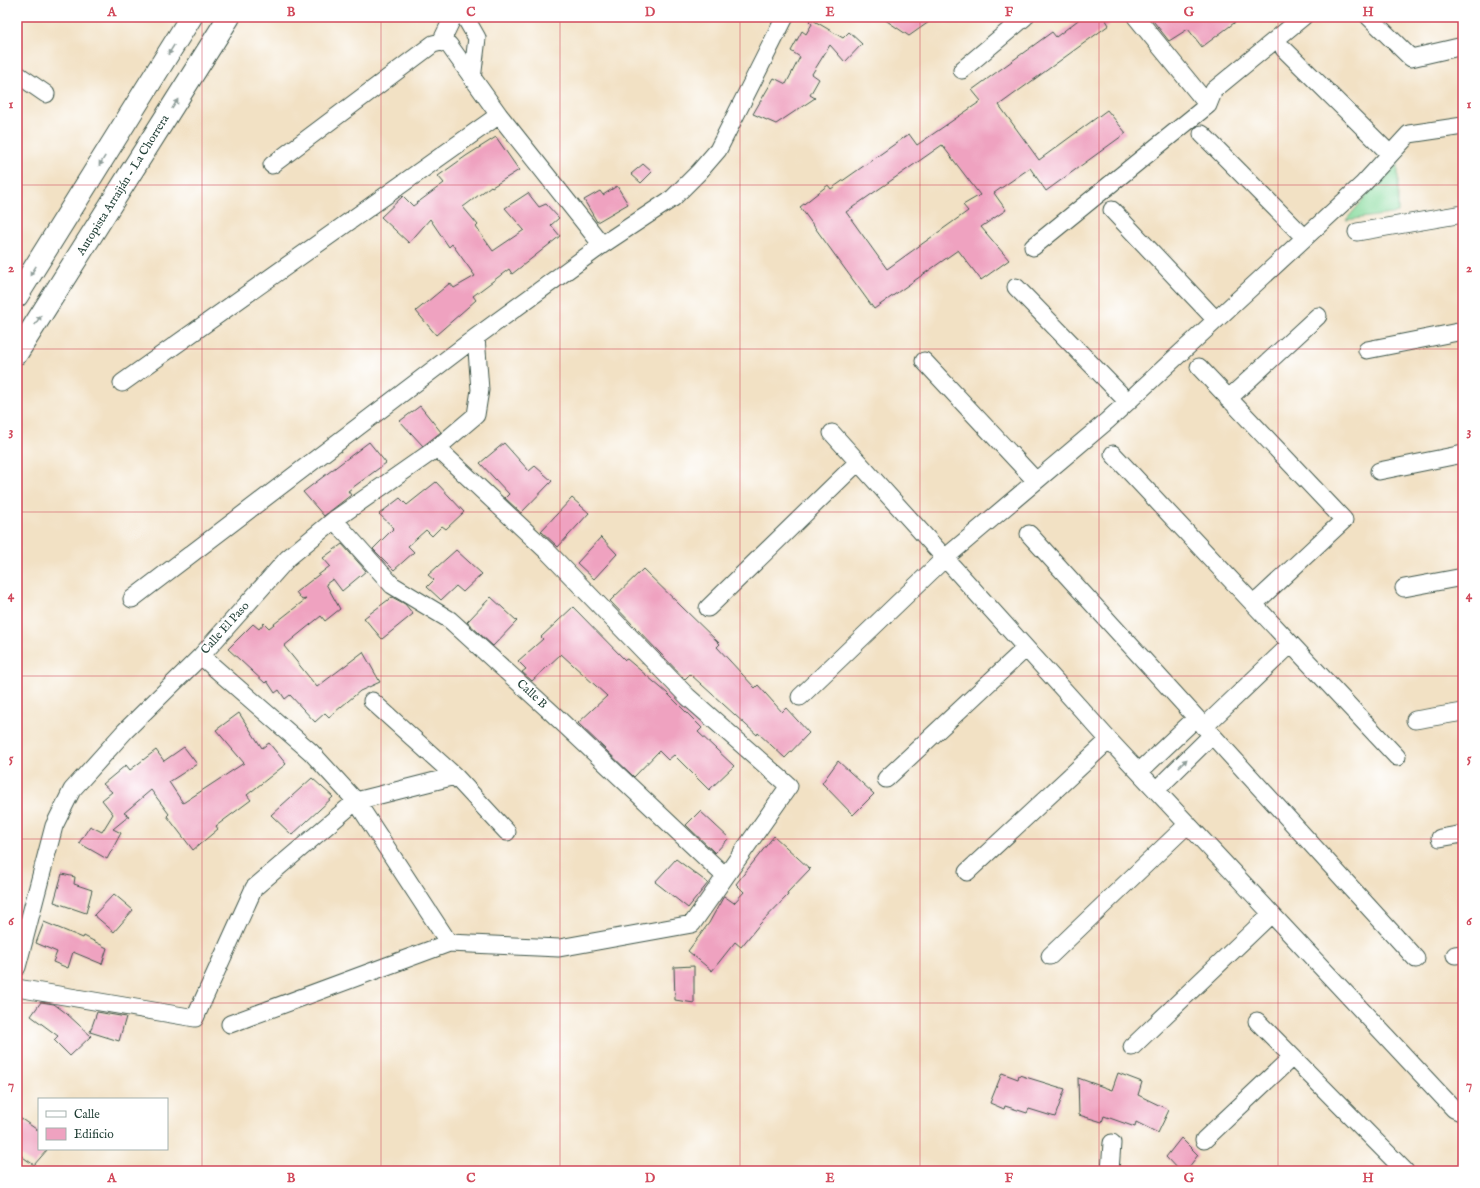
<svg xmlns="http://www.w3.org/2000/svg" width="1480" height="1188" viewBox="0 0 1480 1188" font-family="'IM FELL English',serif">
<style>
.green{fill:#86da9c;stroke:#528c68}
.building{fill:#efa2c0;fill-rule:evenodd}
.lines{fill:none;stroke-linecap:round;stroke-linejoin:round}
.minor-casing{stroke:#3f564a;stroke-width:19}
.highway-casing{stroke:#3f564a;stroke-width:24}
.minor{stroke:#fff;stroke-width:17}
.highway{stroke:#fff;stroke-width:22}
.oneway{fill:#8f9e9a}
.grid{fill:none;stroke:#d1495b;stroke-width:1;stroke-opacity:0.55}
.labels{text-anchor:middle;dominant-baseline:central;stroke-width:3;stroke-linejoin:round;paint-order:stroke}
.street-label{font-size:12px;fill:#1f3d34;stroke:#fff}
.neatline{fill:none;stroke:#d1495b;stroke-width:1.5}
.grid-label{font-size:13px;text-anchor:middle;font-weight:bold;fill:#d1495b}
</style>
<rect width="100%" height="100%" fill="#fff"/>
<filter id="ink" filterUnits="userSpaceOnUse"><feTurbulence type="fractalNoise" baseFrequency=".025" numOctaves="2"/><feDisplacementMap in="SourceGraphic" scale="8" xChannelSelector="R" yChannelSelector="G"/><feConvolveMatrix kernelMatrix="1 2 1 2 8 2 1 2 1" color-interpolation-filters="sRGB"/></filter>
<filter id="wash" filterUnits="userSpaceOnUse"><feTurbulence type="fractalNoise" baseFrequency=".012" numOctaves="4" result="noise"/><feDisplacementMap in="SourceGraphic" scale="16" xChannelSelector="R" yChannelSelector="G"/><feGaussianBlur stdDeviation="0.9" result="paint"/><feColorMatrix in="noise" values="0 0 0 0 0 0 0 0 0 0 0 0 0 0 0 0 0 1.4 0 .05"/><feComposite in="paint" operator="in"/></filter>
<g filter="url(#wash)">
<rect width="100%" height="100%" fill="#f2e1c4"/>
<!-- green -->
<path class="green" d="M1398 164V213L1346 220 1370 192Z"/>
<g id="blocks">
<!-- building -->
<path class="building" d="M881 17H936L909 36Z
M1082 17H1104L1109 25 999 105 1039 160 1107 110 1126 133 1046 191 1030 168 994 193 1006 210 981 227 1009 260 981 280 958 250 874 309 800 207 828 185 831 189 909 134 917 145 981 101 972 90 1052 32 1056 37ZM942 145 980 195 963 205 968 211 887 269 846 212Z
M1150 17H1242L1202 47 1188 29 1169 41Z
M811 19 843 38 849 32 862 44 845 62 830 45 812 74 819 79 810 95 815 98 776 124 753 114 774 78 786 84 800 57 791 51 802 31 806 34 812 24 809 21Z
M496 137 519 170 492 187 491 186 463 207 478 225 476 227 493 251 524 230 505 208 528 193 539 207 546 204 559 218 551 225 560 236 512 274 509 269 473 296 476 300 436 335 416 311 450 283 454 288 475 276 452 244 449 247 430 219 409 243 381 217 403 196 413 206 444 183 438 176 466 156Z
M643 164 652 172 641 183 631 174Z
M617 186 628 204 597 222 584 200 600 191 603 195Z
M420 406 441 432 423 446 400 421Z
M369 442 386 463 348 491 351 495 324 516 303 492Z
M504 443 529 471 535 466 552 481 521 513 505 498 509 494 480 463Z
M436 482 464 512 446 529 442 526 432 536 426 530 408 546 414 552 394 570 373 549 394 528 379 514 400 498 407 505Z
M572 498 589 513 558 547 541 531Z
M601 537 617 554 594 579 577 563Z
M342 544 366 571 342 591 333 579 326 584 340 609 325 621 321 616 284 646 317 687 363 652 380 682 360 691 329 717 325 713 315 722 290 695 285 699 279 690 275 693 267 681 265 683 228 649 253 624 259 629 264 623 269 628 306 599 302 600 296 592 330 566 323 558Z
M456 550 482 574 463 592 456 586 441 600 427 587 434 580 428 575Z
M643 569 720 644 717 647 755 688 758 685 782 712 786 708 809 733 785 758 758 733 757 735 690 674 685 679 610 601Z
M392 597 405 604 413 614 382 639 364 618Z
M491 597 517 621 493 646 467 622Z
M573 607 625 660 627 659 667 693 702 728 698 732 734 766 709 790 674 755 668 760 659 751 634 777 578 723 607 696 561 654 532 681 522 672 526 669 518 661 543 639 541 637Z
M239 713 262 748 269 743 286 764 247 795 251 800 216 826 218 829 193 850 167 816 169 814 151 790 124 813 129 816 113 829 121 833 107 859 79 843 90 826 102 832 113 814 102 800 112 792 103 784 126 765 130 770 156 750 164 761 184 747 197 764 169 782 183 803 244 763 216 730Z
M838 761 874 794 853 815 822 783Z
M312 778 333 797 292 835 271 815Z
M700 811 729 838 715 853 686 825Z
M774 836 810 869 787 893 788 895 759 925 741 947 735 942 712 971 688 951 709 923 724 896 734 903 744 892 736 884Z
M676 859 708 883 688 908 655 882Z
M62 874 75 877 74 884 92 890 86 913 54 902Z
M114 894 133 910 114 932 94 915Z
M44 922 83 938 84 936 107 948 102 964 73 952 68 968 53 962 57 952 36 943Z
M694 966V1003L675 1000 674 967Z
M41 1002 54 1004 66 1013 91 1036 70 1056 54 1040 58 1036 31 1016Z
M97 1012 126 1017 119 1041 90 1032Z
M1002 1073 1018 1079 1019 1075 1065 1089 1055 1117 1029 1109 1027 1113 1005 1106 1004 1109 990 1103Z
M1118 1073 1142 1082 1138 1095 1169 1110 1158 1133 1136 1122 1135 1127 1104 1116 1102 1122 1079 1115 1078 1078 1112 1090Z
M17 1116 39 1131V1149L47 1150 34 1165 17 1153Z
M1181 1138 1198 1155 1186 1171H1179L1166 1157Z"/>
</g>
</g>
<g filter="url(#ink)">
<use href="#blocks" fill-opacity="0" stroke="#3f564a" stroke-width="1"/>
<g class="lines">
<defs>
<path id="minor" d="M465 17 477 38 472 79
M1136 17 1208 105
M1369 17 1411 58 1463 46
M441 42 453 17
M1284 49 1390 154
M962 70 1025 17
M17 74 46 94
M1202 134 1305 238
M272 165 433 44 441 42 449 45 499 115 602 245
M1112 210 1216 320
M1357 232 1463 214
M1033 247 1208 105 1214 90 1303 17
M1016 287 1128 402
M1367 350 1463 331
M924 361 1036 481
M1199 367 1344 520 1254 604
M122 383 499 115
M1228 399 1318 316
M832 433 1109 740 1454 1109 1463 1113
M1113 454 1397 757
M1379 471 1463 454
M334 520 392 585 450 620 550 711 725 876
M1029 534 1416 959
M1404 588 1463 577
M132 599 476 337 602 245 673 198 699 172 718 150 785 17
M708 608 858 462
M201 656 311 752 356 801 449 943
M800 697 945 558 1107 421 1363 184 1409 134 1463 126
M372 701 455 776 507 832
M1415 720 1463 712
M1204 727 1291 644
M1139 772 1196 718
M886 779 1026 648
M1156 790 1212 735
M1440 838 1463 834
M967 872 1109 740
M1455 955 1463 954
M1050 956 1188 824
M17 967 54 826 72 790 125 731 201 656 288 558 334 520 437 448 476 415 480 390 476 337
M17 988 195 1018 254 888 356 801 455 776
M1257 1021 1405 1171
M230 1024 449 943 559 948 692 924 789 786 688 697 547 551 437 448
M1132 1047 1271 914
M1204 1140 1292 1057
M1110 1171 1112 1143"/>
<path id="highway" d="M17 296 191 17
M17 353 229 17"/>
</defs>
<!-- minor casing -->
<use href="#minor" class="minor-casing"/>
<!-- highway casing -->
<use href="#highway" class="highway-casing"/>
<!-- minor -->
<use href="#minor" class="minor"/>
<!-- highway -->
<use href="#highway" class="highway"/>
</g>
<!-- one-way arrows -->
<defs><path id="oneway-solid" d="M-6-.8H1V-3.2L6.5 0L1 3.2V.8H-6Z"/></defs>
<g class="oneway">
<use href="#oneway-solid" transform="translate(171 50) rotate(122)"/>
<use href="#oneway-solid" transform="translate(175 104) rotate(-58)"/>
<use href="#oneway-solid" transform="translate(102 161) rotate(122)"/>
<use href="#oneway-solid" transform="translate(33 271) rotate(122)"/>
<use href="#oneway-solid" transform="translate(38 320) rotate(-58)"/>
<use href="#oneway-solid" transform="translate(1183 763) rotate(-44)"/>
</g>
</g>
<!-- grid -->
<path class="grid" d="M202 17V1171M381 17V1171M560 17V1171M740 17V1171M920 17V1171M1099 17V1171M1278 17V1171M17 185H1463M17 349H1463M17 512H1463M17 676H1463M17 839H1463M17 1003H1463"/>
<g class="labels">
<!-- street labels -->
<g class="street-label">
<text transform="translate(123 185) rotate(-58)">Autopista Arraiján - La Chorrera</text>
<text transform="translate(225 628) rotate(-48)">Calle El Paso</text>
<text transform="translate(532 694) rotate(43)">Calle B</text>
</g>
</g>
<!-- margin -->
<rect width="1480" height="1188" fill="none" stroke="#fff" stroke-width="44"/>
<!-- legend -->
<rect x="38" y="1098" width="130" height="52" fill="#ffffff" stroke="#a5b1ae"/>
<rect x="46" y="1111" width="20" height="6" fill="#ffffff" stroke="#a5b1ae"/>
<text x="74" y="1118" font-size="12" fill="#1f3d34">Calle</text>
<rect x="46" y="1128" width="20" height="12" fill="#efa2c0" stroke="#a5b1ae"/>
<text x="74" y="1138" font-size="12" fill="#1f3d34">Edificio</text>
<rect x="22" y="22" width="1436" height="1144" class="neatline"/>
<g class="grid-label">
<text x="112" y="16">A</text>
<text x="291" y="16">B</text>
<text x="471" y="16">C</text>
<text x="650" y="16">D</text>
<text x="830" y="16">E</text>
<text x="1009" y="16">F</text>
<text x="1189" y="16">G</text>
<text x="1368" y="16">H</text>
<text x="11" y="108">1</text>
<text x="1469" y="108">1</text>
<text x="11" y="272">2</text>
<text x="1469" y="272">2</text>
<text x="11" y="435">3</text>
<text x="1469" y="435">3</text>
<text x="11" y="599">4</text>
<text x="1469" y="599">4</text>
<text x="11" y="762">5</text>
<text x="1469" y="762">5</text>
<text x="11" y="925">6</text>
<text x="1469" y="925">6</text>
<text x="11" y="1089">7</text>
<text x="1469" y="1089">7</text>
<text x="112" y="1182">A</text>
<text x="291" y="1182">B</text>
<text x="471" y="1182">C</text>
<text x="650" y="1182">D</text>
<text x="830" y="1182">E</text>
<text x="1009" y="1182">F</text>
<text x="1189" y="1182">G</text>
<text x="1368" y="1182">H</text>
</g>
</svg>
